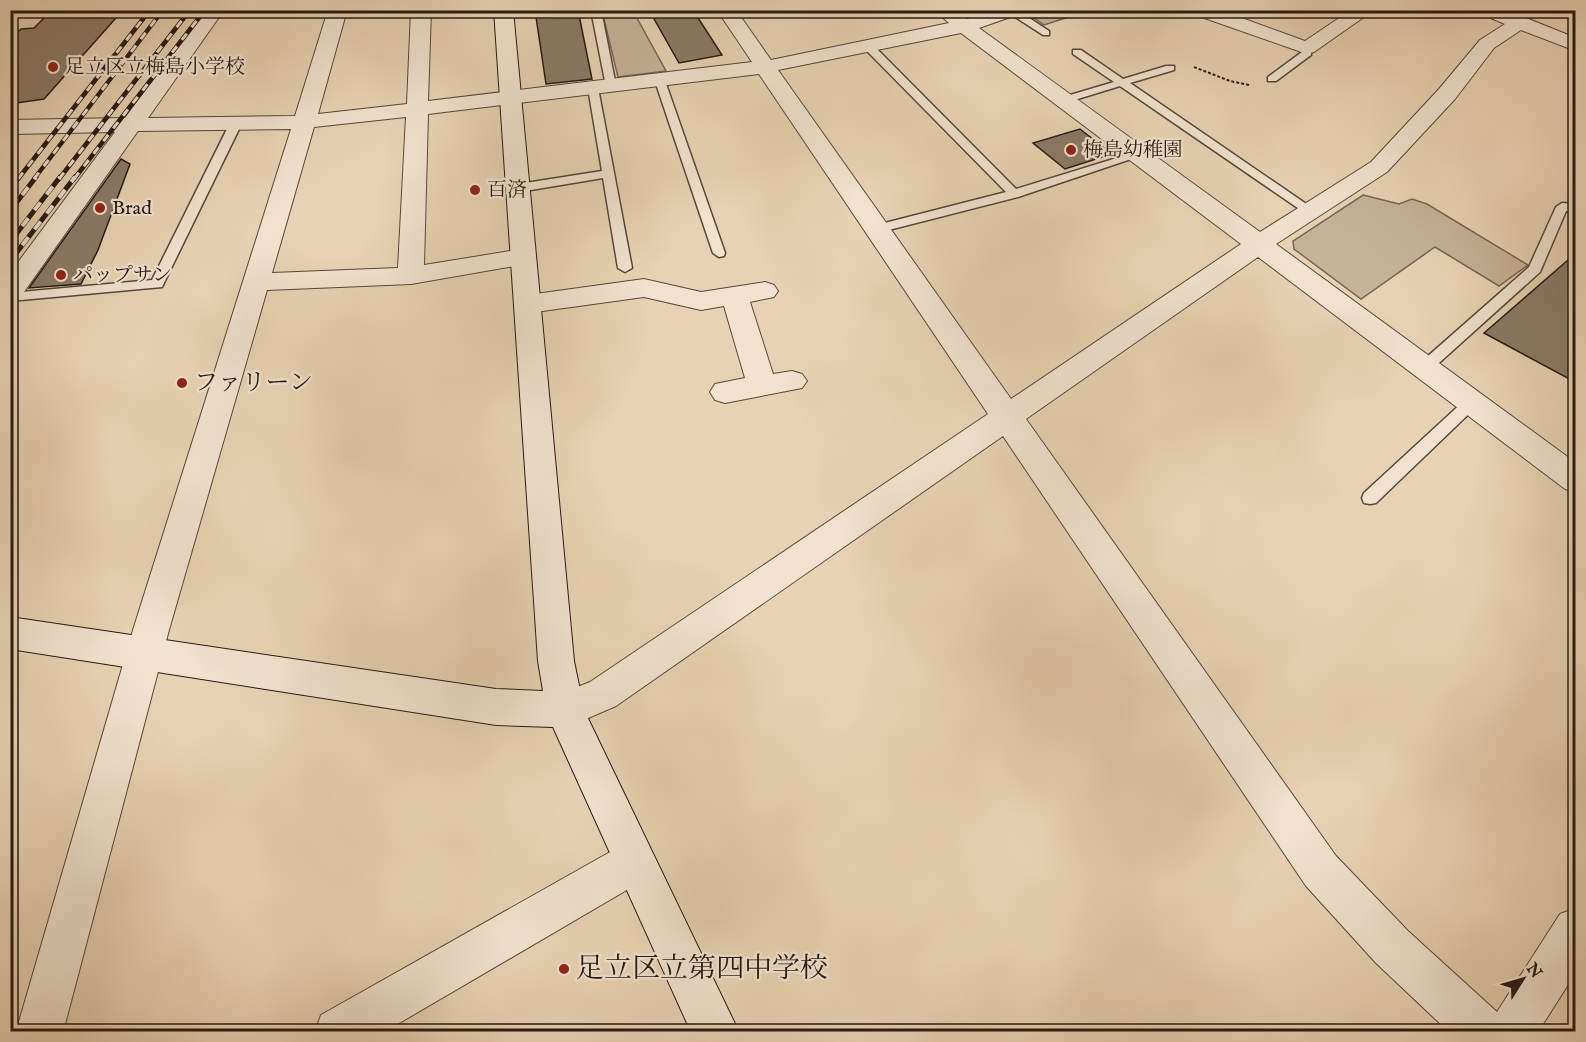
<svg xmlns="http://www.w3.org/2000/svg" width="1586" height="1042" viewBox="0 0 1586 1042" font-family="'IM FELL English','Noto Serif JP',serif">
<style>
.green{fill:#c7b398;stroke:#766656;stroke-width:1.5}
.building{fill:#8b7a66;stroke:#261a13;stroke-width:1.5}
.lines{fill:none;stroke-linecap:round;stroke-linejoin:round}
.lane-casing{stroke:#56483b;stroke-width:3}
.street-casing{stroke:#56483b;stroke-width:2}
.secondary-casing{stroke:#261a13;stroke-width:2}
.path{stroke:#261a13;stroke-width:2;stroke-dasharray:3 2;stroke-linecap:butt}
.lane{fill:#f0e2ce;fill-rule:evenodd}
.street{fill:#f0e2ce;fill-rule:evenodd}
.secondary{fill:#f0e2ce;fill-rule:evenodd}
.rail-far1-casing{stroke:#261a13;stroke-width:4.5}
.rail-casing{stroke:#261a13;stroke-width:5}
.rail-far1{stroke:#f0e2ce;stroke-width:3;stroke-dasharray:8;stroke-linecap:butt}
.rail{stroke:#f0e2ce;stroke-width:4;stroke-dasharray:10;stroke-linecap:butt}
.poi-dot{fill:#8f2418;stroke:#f0e2ce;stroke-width:2}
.labels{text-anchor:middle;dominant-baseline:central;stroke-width:4.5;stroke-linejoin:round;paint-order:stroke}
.far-poi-label{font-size:20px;fill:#261a13;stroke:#f0e2ce;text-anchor:start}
.poi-label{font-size:24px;fill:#261a13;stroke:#f0e2ce;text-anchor:start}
.near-poi-label{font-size:28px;fill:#261a13;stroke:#f0e2ce;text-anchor:start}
</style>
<rect width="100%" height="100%" fill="#e8d2b3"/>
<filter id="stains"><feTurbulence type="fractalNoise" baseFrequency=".00333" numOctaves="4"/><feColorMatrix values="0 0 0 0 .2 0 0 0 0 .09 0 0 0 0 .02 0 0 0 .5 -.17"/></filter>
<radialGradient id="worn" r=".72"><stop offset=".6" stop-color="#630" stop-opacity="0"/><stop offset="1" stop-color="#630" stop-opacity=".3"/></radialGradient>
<!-- green -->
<path class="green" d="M1067 10 1075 15 1044 25 1027 13 1036 11Z
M602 11H633L666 71 618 77Z
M1363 195 1399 204 1412 199 1427 204 1528 265 1499 286 1435 247 1361 299 1294 249 1293 241Z"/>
<!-- building -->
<path class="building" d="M52 10H123L44 99 10 104V40L21 29 34 28Z
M535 10H578L592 79 546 84Z
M649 10H693L722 55 679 63Z
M1080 129 1112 154 1065 169 1033 143Z
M121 159 130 164 98 250 81 284 29 288Z
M1575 254V382L1484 333Z"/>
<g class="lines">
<defs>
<path id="lane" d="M591 10H601L616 86 615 88 606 86Z
M1017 10 1049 31V35H1043L1006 11Z
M865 45H873L1016 189 1133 153 1137 152 1143 155 1018 197 877 233 873 232 871 229 873 226 1006 192 865 49Z
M1303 46H1311V55L1276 81H1268V77L1302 52Z
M1073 50H1081L1123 79 1166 66H1174V70L1130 83 1315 210 1309 214 1305 213 1120 86 1068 102H1060V98L1114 82 1073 54Z
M660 78 665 81 725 253 724 256 719 257 713 253 655 81Z
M593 85 598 88 632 268 625 272 618 268 603 178 519 192 513 188 519 184 602 171 588 88Z
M235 122 241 125 162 287 10 301V293L152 280 229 125Z
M1562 203 1576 204V212L1566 211 1540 272 1429 372H1419L1417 368 1419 364 1529 267 1556 207Z
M1471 398 1476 399 1478 403 1476 407 1376 503 1370 504 1364 503 1362 498 1364 493 1466 399Z"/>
<path id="street" d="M205 10H224L148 118 295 116 328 10H347L318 114 407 104 411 10H431L428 101 752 62 717 10H736L771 60 949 23 941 16 944 12C954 9 959 13 967 19L992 10H1021L1019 14 979 28 1260 232 1371 162 1439 89 1480 40 1505 24 1481 14 1479 10H1506L1576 38V51L1521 30 1494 48 1455 99 1387 172 1276 244 1576 463V492L1565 489 1258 257 1026 419 1336 856 1408 931 1497 1012 1560 914 1576 908V972L1538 1032H1449L1376 963 1306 886 1003 436 616 706 565 728 552 723 546 710 552 697 590 682 988 414 759 74 428 114 424 265 523 249 532 251 536 257 532 263 411 284 267 290 169 630 63 1032H16L133 630 291 129 138 131 19 299 10 302V273L115 132 10 134V120L125 118ZM961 33 1241 244 1011 399 778 70ZM406 117 398 268 272 273 314 127Z
M1191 10H1220L1305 41 1351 10H1374L1314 52 1307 54 1193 14Z
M644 279 701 292 765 282 774 285 778 291 774 297 750 302 773 374 792 371 802 374 807 381 802 388 725 403 715 400 710 392 715 384 745 378 724 306 701 310 644 297 528 313 518 310 514 304 518 298 528 295Z
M634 841 649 847 655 862 649 877 384 1032H315L321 1015 619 847Z"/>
<path id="secondary" d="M494 10H513L574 661 584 710 739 1032H691L553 727 496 725 10 649V617L496 689 543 691 538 661Z"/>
</defs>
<!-- lane casing -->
<use href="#lane" class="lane-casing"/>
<!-- street casing -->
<use href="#street" class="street-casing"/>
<!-- secondary casing -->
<use href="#secondary" class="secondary-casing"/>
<!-- path -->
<path class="path" d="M1194 67 1230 81 1249 85"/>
<!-- lane -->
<use href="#lane" class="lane"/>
<!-- street -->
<use href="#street" class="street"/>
<!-- secondary -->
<use href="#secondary" class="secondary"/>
<defs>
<path id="rail-far1" d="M18 179 150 10
M34 179 163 10
M59 179 190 10
M74 179 205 10"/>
<path id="rail" d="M10 189 19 177
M10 211 36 177
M10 242 60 177
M10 261 75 177"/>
</defs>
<!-- rail-far1 casing -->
<use href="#rail-far1" class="rail-far1-casing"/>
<!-- rail casing -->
<use href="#rail" class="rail-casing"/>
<!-- rail-far1 -->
<use href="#rail-far1" class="rail-far1"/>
<!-- rail -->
<use href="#rail" class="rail"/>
</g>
<!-- markers -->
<g class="poi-dot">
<circle cx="53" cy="67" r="6"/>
<circle cx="1071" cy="150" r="6"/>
<circle cx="475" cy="190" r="6"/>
<circle cx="100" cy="208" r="6"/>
<circle cx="61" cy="275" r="6"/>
<circle cx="182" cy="383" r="6"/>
<circle cx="564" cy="969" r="6"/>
</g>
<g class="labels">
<!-- far-poi labels -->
<g class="far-poi-label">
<text x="65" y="67">足立区立梅島小学校</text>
<text x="1083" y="150">梅島幼稚園</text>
<text x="487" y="190">百済</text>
<text x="112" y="208">Brad</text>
<text x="73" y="275">パップサン</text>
</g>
<!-- poi labels -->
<g class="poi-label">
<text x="194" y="383">ファリーン</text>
</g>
<!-- near-poi labels -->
<g class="near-poi-label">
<text x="576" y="969">足立区立第四中学校</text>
</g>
</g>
<!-- margin -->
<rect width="1586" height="1042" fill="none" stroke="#e8d2b3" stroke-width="36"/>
<rect x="12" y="12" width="1562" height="1018" fill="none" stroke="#261a13" stroke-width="3"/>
<rect x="18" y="18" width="1550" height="1006" fill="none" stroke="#261a13" stroke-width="1.5"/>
<!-- north arrow -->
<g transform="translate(1523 979) rotate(53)" stroke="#f0e2ce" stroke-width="4.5" paint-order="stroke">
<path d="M0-4.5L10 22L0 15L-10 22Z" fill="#261a13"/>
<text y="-9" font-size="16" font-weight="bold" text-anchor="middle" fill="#261a13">N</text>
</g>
<rect width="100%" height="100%" filter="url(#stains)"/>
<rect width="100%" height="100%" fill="url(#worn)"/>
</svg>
